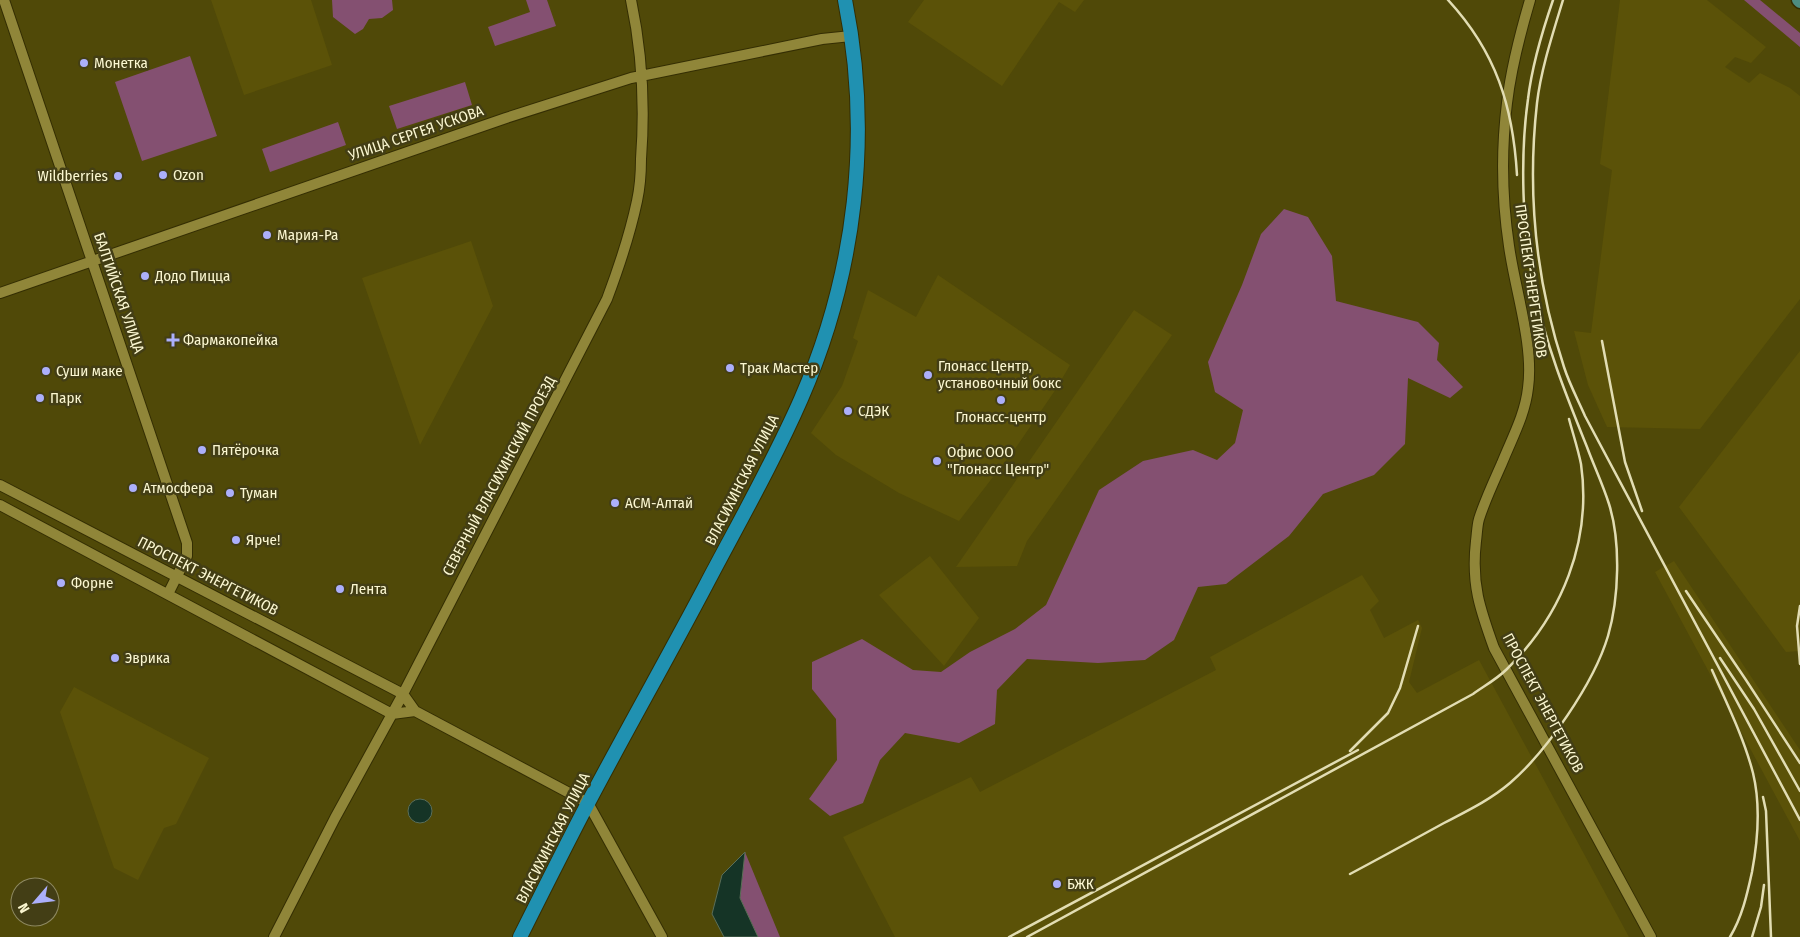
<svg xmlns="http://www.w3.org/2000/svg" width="1800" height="937" viewBox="0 0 1800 937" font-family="'Fira Sans Condensed',sans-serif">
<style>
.built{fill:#5b5208}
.green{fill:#845071}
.water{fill:#153426;stroke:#5a6e59}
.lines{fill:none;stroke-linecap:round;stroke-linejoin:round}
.minor-casing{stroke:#342e03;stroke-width:12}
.major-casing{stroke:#342e03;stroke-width:15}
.highway-casing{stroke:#342e03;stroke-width:16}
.minor{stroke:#908639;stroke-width:10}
.major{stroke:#4d8d81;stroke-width:12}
.highway{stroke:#2091b1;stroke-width:14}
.rail{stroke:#e2ddb3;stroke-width:2.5}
.poi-dot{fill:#acaffb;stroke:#433e15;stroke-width:2}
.labels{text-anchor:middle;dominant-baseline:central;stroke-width:5;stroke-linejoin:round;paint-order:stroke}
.poi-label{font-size:15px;fill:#fbf7d1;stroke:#433e15;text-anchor:start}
.street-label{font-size:15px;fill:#fbf7d1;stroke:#433e15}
</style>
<rect width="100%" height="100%" fill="#504908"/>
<!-- built -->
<path class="built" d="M211 0H311L332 65 244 95Z
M924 0H1084L1075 12 1059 2 1002 86 908 22Z
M1620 0H1707L1766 47 1751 63 1735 57 1725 67 1749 83 1760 73 1790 88 1800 96V299L1700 429 1607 427 1588 385 1574 331 1591 333 1612 170 1600 164Z
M471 241 493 306 420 445 362 278Z
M938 275 1070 365 1056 389 1017 446 959 521 899 493 836 455 811 433 842 386 858 341 853 338 868 290 916 317Z
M1134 310 1172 335 1027 541 1017 566 956 567Z
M1800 351V651L1786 652 1679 507Z
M930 556 979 618 944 666 879 595Z
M1674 561 1800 750V841L1655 572Z
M1362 575 1379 601 1370 610 1384 638 1418 620 1422 628 1409 682 1417 693 1479 660 1629 937H895L843 837 971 777 980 792 1216 670 1210 657Z
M74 687 209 758 176 824 164 828 138 880 114 868 60 712Z"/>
<!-- green -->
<path class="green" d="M332 0H392L393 10 382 18 369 19 363 29 355 34 333 17Z
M526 0H547L556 26 495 46 488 27 530 12Z
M1744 0H1760L1800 33V47Z
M190 56 217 136 142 161 115 82Z
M465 82 472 105 397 129 389 106Z
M338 122 346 145 270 172 262 149Z
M1284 209 1308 217 1332 256 1336 301 1418 322 1439 343 1437 360 1463 387 1450 398 1408 378 1405 444 1374 475 1323 494 1289 536 1226 584 1198 587 1174 640 1145 660 1098 663 1027 659 997 690 995 724 959 743 905 733 880 760 863 803 830 816 809 799 837 760 836 719 812 689V662L862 639 913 670 941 672 970 652 1015 629 1046 605 1099 490 1143 461 1193 450 1217 460 1235 443 1243 410 1215 392 1208 362 1242 285 1261 234Z
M745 852 780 937H758L740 898Z"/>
<!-- water -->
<path class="water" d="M408 811a12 12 0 1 1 24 0a12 12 0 1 1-24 0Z
M745 852 740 898 758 937H724L712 914 722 875Z"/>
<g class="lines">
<defs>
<path id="minor" d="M4 0 187 543V556L168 594
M1530 0C1520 34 1511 69 1507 103 1501 151 1502 199 1509 246 1515 290 1534 345 1528 388 1525 415 1512 438 1502 463 1494 481 1485 500 1479 519 1477 526 1477 534 1476 541 1471 584 1480 609 1494 648L1651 937
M0 293 506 118 631 78 822 39 851 36
M0 485 403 694 415 711 588 803 662 937
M0 505 392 714 415 711
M274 937 335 818 403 694 607 299C619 267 630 234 637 201 640 187 641 173 641 159 645 106 642 52 631 0"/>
<path id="major" d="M1798 0 1800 2"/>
<path id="highway" d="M520 937C542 893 564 849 587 805 626 731 667 659 706 585 738 524 773 463 801 399 856 273 872 134 845 0"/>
</defs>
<!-- minor casing -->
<use href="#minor" class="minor-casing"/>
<!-- major casing -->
<use href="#major" class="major-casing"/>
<!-- highway casing -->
<use href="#highway" class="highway-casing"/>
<!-- minor -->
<use href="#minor" class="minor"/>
<!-- major -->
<use href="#major" class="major"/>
<!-- highway -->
<use href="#highway" class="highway"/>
<!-- rail -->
<path class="rail" d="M1448 0C1496 52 1513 106 1517 175
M1563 0C1553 33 1541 69 1537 103 1527 192 1536 282 1564 367 1569 383 1578 400 1585 416L1800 820
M1602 341 1625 462 1642 511
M1686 591 1746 680 1800 763
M1800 606 1797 626 1800 664
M1720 658 1754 709 1800 791
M1712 670C1727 704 1744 738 1753 773 1761 806 1758 840 1752 872 1747 895 1742 917 1730 937
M1350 751 1388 713 1400 688 1418 626
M1763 797 1766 811 1771 937
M1350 874C1382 857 1413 840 1444 823 1467 811 1490 800 1510 783 1547 751 1594 683 1608 636 1619 598 1621 542 1609 504 1603 485 1594 466 1587 447 1566 395 1545 343 1534 287 1522 232 1520 155 1528 99 1532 65 1542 32 1553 0
M1009 937 1358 750
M1027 937 1473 694C1484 686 1497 679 1507 669 1562 615 1592 541 1581 464 1578 449 1573 434 1569 419
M1752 937 1761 907 1764 885"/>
</g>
<!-- markers -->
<g class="poi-dot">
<circle cx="84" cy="63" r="5"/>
<circle cx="163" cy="175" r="5"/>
<circle cx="118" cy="176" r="5"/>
<circle cx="267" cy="235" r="5"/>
<circle cx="145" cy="276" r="5"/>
<path d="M170.5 332.5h5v5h5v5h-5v5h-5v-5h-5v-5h5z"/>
<circle cx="730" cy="368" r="5"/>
<circle cx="46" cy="371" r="5"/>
<circle cx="928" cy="375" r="5"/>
<circle cx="40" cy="398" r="5"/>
<circle cx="1001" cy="400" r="5"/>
<circle cx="848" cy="411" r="5"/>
<circle cx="202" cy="450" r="5"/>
<circle cx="937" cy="461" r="5"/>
<circle cx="133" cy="488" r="5"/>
<circle cx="230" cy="493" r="5"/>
<circle cx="615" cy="503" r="5"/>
<circle cx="236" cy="540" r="5"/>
<circle cx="61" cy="583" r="5"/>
<circle cx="340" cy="589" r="5"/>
<circle cx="115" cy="658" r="5"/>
<circle cx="1057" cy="884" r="5"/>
</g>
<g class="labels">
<!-- poi labels -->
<g class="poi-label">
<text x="94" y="63">Монетка</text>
<text x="173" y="175">Ozon</text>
<text x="108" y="176" text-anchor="end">Wildberries</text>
<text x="277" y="235">Мария-Ра</text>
<text x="155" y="276">Додо Пицца</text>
<text x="183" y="340">Фармакопейка</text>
<text x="938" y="366">Глонасс Центр,<tspan x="938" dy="17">установочный бокс</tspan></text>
<text x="740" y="368">Трак Мастер</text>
<text x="56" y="371">Суши маке</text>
<text x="50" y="398">Парк</text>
<text x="858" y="411">СДЭК</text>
<text x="1001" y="417" text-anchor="middle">Глонасс-центр</text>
<text x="212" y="450">Пятёрочка</text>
<text x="947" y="452">Офис ООО<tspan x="947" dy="17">"Глонасс Центр"</tspan></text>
<text x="143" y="488">Атмосфера</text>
<text x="240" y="493">Туман</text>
<text x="625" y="503">АСМ-Алтай</text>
<text x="246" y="540">Ярче!</text>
<text x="71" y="583">Форне</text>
<text x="350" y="589">Лента</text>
<text x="125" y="658">Эврика</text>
<text x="1067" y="884">БЖК</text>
</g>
<!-- street labels -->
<g class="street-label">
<text transform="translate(416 133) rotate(-19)">УЛИЦА СЕРГЕЯ УСКОВА</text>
<text transform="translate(1531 281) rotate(82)">ПРОСПЕКТ ЭНЕРГЕТИКОВ</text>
<text transform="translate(119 293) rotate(71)">БАЛТИЙСКАЯ УЛИЦА</text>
<text transform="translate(499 476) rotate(-62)">СЕВЕРНЫЙ ВЛАСИХИНСКИЙ ПРОЕЗД</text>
<text transform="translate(742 480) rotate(-63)">ВЛАСИХИНСКАЯ УЛИЦА</text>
<text transform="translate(208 576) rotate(27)">ПРОСПЕКТ ЭНЕРГЕТИКОВ</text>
<text transform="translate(1543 703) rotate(62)">ПРОСПЕКТ ЭНЕРГЕТИКОВ</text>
<text transform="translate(553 838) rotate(-63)">ВЛАСИХИНСКАЯ УЛИЦА</text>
</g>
</g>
<!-- north arrow -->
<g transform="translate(35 902) rotate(242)"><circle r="24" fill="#433e15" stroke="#8d8860"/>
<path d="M0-4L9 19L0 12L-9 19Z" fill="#acaffb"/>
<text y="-8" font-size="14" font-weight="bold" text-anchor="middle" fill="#fbf7d1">N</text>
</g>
</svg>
